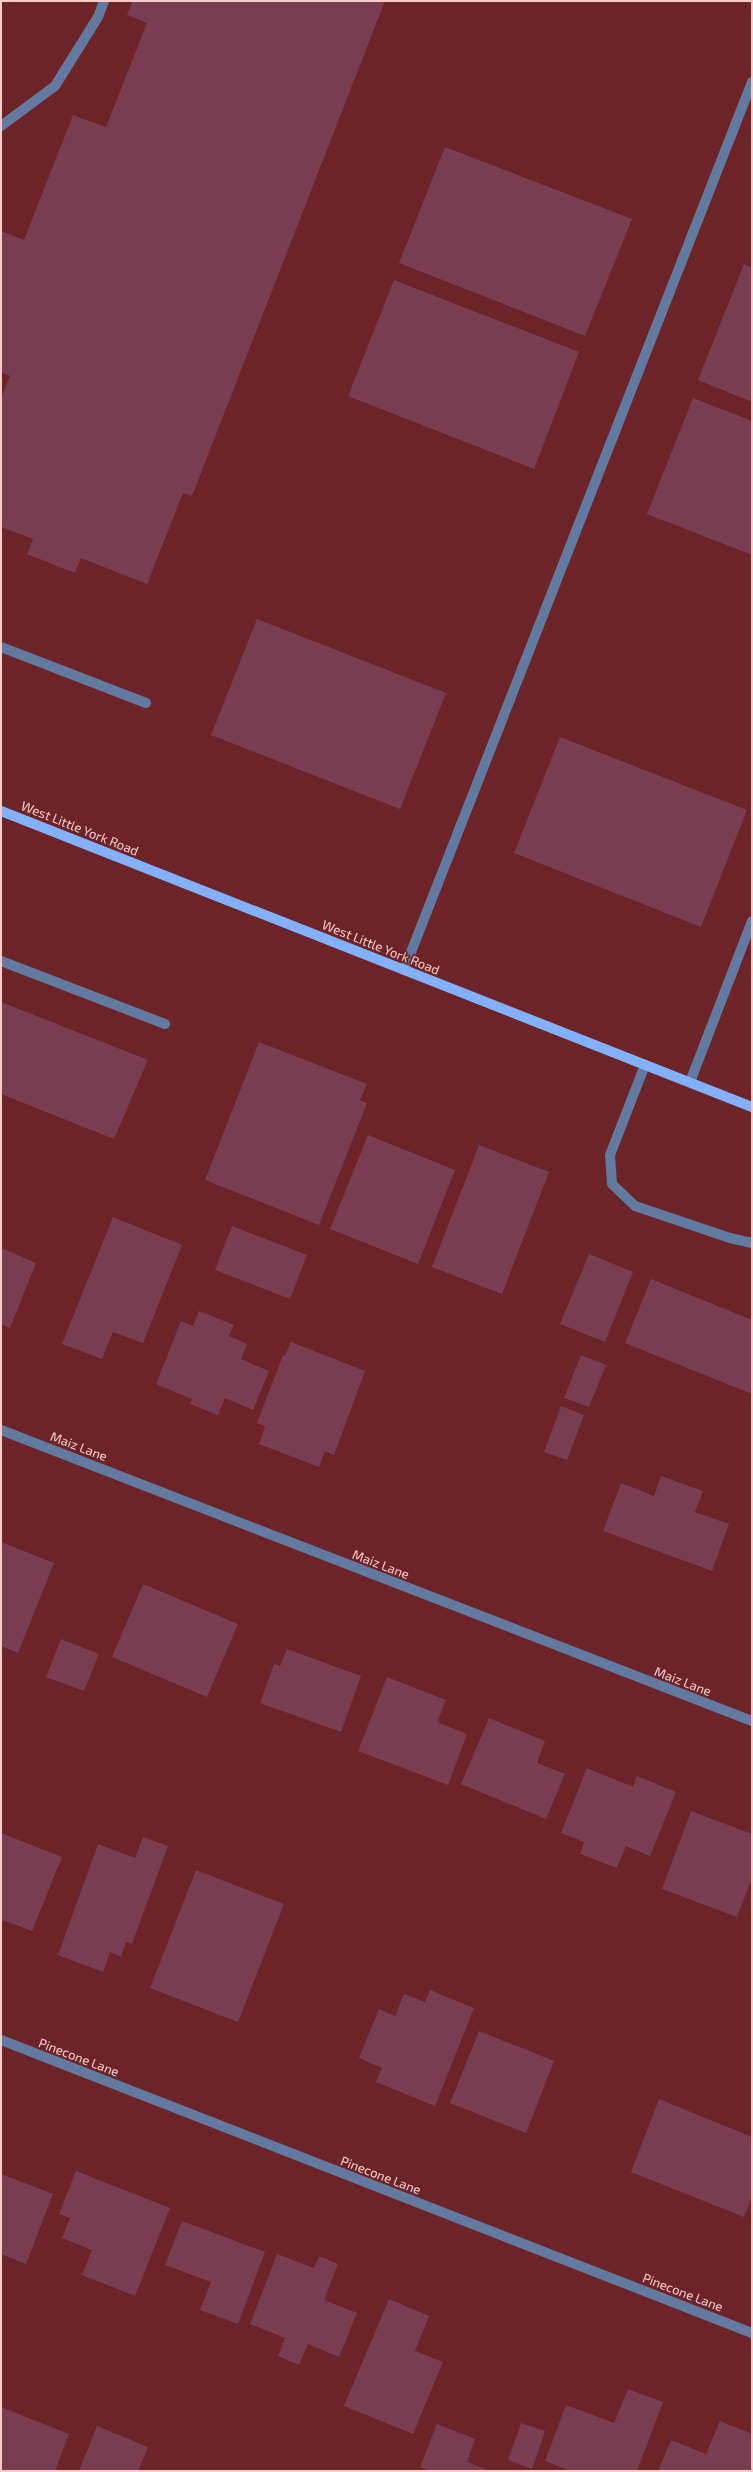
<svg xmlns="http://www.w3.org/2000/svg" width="753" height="2472" viewBox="0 0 753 2472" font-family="'Exo 2',sans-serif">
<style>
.building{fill:#783d51}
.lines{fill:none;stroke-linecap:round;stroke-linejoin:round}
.minor{stroke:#637aa0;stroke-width:10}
.major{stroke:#83b1ff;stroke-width:10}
.labels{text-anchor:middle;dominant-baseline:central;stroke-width:3.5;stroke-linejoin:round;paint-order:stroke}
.street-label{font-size:13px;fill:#f9cccb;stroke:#6c2429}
</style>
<rect width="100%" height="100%" fill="#6c2429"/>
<!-- building -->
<path class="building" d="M133 1H385L192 496 183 493 147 584 81 558 75 573 27 554 33 539 1 527V398L10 376 1 372V231L24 240 73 115 106 127 147 23 127 15Z
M445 147 632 219 585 336 399 263Z
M744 264 752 268V402L698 380Z
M394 280 579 352 534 469 348 396Z
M693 398 752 421V555L647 514Z
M257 619 446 693 400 809 211 735Z
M560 737 747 810 701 927 514 853Z
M1 1002 148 1060 114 1139 1 1094Z
M259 1042 367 1084 360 1100 367 1103 319 1225 205 1180Z
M368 1135 455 1170 418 1264 330 1229Z
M479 1145 549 1172 502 1294 432 1267Z
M113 1217 182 1245 143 1343 113 1332 102 1359 62 1344Z
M232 1226 307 1255 290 1299 215 1270Z
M1 1248 36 1263 10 1328 1 1324Z
M589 1254 633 1272 605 1342 560 1324Z
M651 1279 752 1320V1394L625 1343Z
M199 1311 234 1325 229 1336 247 1344 241 1359 269 1371 253 1410 225 1398 218 1415 190 1404 192 1399 156 1384 181 1321 193 1326Z
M291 1342 365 1371 334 1455 325 1451 319 1467 259 1444 265 1426 257 1423 283 1355 285 1356Z
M581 1355 606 1365 589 1407 564 1398Z
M561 1406 584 1415 567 1460 544 1452Z
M661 1476 703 1491 695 1512 729 1524 712 1571 603 1531 621 1483 654 1496Z
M1 1542 54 1563 18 1653 1 1646Z
M143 1584 238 1624 207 1697 112 1657Z
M61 1639 99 1654 84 1691 46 1677Z
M287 1649 361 1676 341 1732 260 1703 274 1664 280 1666Z
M387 1677 446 1700 437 1722 467 1734 448 1785 358 1751Z
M489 1718 545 1741 537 1763 565 1774 546 1819 461 1784Z
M587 1768 633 1787 637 1776 676 1792 650 1856 626 1846 617 1868 580 1854 584 1842 561 1833Z
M691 1811 752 1834V1878L737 1917 662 1889Z
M1 1833 62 1857 32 1931 3 1920 1 1926Z
M143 1837 168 1846 132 1944 126 1942 121 1957 110 1952 103 1972 58 1955 98 1844 135 1858Z
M196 1870 284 1904 238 2022 150 1988Z
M430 1990 474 2008 435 2106 376 2082 382 2068 359 2058 379 2009 395 2016 404 1994 425 2002Z
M479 2031 554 2061 526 2133 450 2103Z
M659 2099 752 2137V2197L744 2217 631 2172Z
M76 2171 170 2208 135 2296 82 2275 92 2250 62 2238 70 2218 59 2214Z
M1 2174 53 2194 26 2264 1 2254Z
M182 2221 265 2252 238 2324 200 2310 211 2282 165 2265Z
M277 2254 314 2268 319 2256 338 2264 324 2300 357 2313 339 2357 308 2344 299 2365 278 2356 285 2338 250 2324Z
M389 2299 429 2316 415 2351 443 2362 413 2434 344 2406Z
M628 2389 663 2402 637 2471H570L545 2461 566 2405 614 2423Z
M1 2407 69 2434 55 2471H1Z
M720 2421 752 2434V2465L749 2471H658L671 2440 706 2454Z
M521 2423 545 2431 532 2469 508 2460Z
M437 2424 475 2439 467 2462 490 2471H429L420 2467Z
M97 2426 148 2447 138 2471H79Z"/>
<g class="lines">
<!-- minor -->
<path class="minor" d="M1 126 55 86 98 17 104 1
M1 647 146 703
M1 961 165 1024
M404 970 752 82
M645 1065 610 1155 612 1184 635 1206 730 1238 752 1243
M690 1082 752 921
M1 1430 752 1721
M1 2040 752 2333"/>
<!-- major -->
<path class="major" d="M1 811 752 1107"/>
</g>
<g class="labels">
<!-- street labels -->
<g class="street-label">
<text transform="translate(80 828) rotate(22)">West Little York Road</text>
<text transform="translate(381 947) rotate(22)">West Little York Road</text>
<text transform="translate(79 1446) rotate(21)">Maiz Lane</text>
<text transform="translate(381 1564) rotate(21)">Maiz Lane</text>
<text transform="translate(683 1681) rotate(21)">Maiz Lane</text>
<text transform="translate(79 2057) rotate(21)">Pinecone Lane</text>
<text transform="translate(381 2175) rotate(21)">Pinecone Lane</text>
<text transform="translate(683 2292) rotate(21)">Pinecone Lane</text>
</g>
</g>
<!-- border -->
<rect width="753" height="2472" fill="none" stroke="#f9cccb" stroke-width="4"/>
</svg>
